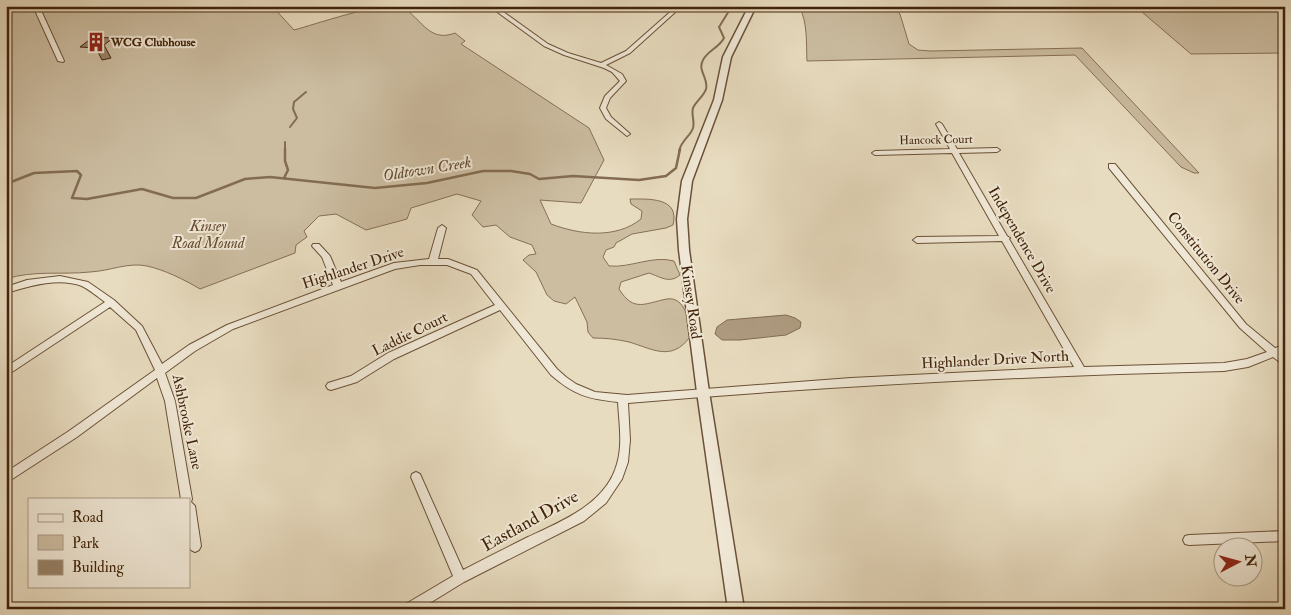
<svg xmlns="http://www.w3.org/2000/svg" width="1291" height="615" viewBox="0 0 1291 615" font-family="'IM FELL Double Pica',serif">
<style>
.green{fill:#ccbda1;stroke:#867055}
.water{fill:#af9d82;stroke:#836c52}
.lines{fill:none;stroke-linecap:round;stroke-linejoin:round}
.stream-far1{stroke:#836c52;stroke-width:2}
.stream{stroke:#836c52;stroke-width:2.5}
.building{fill:#988368;stroke:#412309}
.minor-casing{stroke:#6b5137;stroke-width:2}
.tertiary-casing{stroke:#6b5137;stroke-width:3}
.minor{fill:#f0e8d6;fill-rule:evenodd}
.tertiary{fill:#f0e8d6;fill-rule:evenodd}
.labels{text-anchor:middle;dominant-baseline:central;stroke-width:4;stroke-linejoin:round;paint-order:stroke}
.far-poi-label{font-size:12px;font-weight:bold;fill:#412309;stroke:#f0e8d6;text-anchor:start}
.far-street-label{font-size:12px;fill:#412309;stroke:#f0e8d6}
.park-label{font-size:15px;font-style:italic;fill:#644a2f;stroke:#f0e8d6}
.street-label{font-size:15px;fill:#412309;stroke:#f0e8d6}
.water-label{font-size:16px;font-style:italic;fill:#62482d;stroke:#f0e8d6}
.near-street-label{font-size:18px;fill:#412309;stroke:#f0e8d6}
</style>
<rect width="100%" height="100%" fill="#e8dcc0"/>
<filter id="stains"><feTurbulence type="fractalNoise" baseFrequency=".004" numOctaves="4"/><feColorMatrix values="0 0 0 0 .2 0 0 0 0 .09 0 0 0 0 .02 0 0 0 .5 -.17"/></filter>
<radialGradient id="worn" r=".72"><stop offset=".6" stop-color="#630" stop-opacity="0"/><stop offset="1" stop-color="#630" stop-opacity=".3"/></radialGradient>
<!-- green -->
<path class="green" d="M31 6H272L294 30C313 25 384 1 399 6 420 14 427 44 455 33L465 41 461 44 589 128 604 160 581 203 540 200 551 224C580 235 616 239 641 219L642 211 631 204 630 199C649 199 680 197 673 225L666 228 632 234 616 243 614 247 606 250 603 257 609 266C631 268 653 255 674 261L680 275C669 284 661 277 649 273L621 282 619 289C634 313 645 303 667 299 686 296 690 324 690 337 671 362 653 349 629 342 616 339 605 338 593 338L588 332 587 322 575 297 566 304 554 301 547 295 536 272 523 260 529 255 536 254 532 245 510 237 496 225 483 227 472 215 481 201 457 194 411 208 407 219 366 230 336 214 319 216 304 231 307 237 296 245 295 253 200 289C185 280 165 270 147 266 128 262 110 271 90 272 62 275 33 270 6 279V12Z
M799 6H891L900 14 909 44 918 50 930 51 1082 48 1199 173H1194L1181 167 1075 55 807 61C806 43 808 23 799 6Z
M1135 6H1285V53L1191 54Z"/>
<!-- water -->
<path class="water" d="M786 315 795 318 801 322 800 328 786 335 740 340H722L715 334 717 327 727 320Z"/>
<g class="lines">
<!-- stream-far1 -->
<path class="stream-far1" d="M290 127 297 118 293 109 294 102 306 92
M285 142V151
M679 151C682 139 690 137 693 128 695 122 691 114 693 108 696 101 704 96 706 89 709 78 697 71 703 60 708 50 719 48 724 38L719 27 732 6"/>
<!-- stream -->
<path class="stream" d="M284 178 288 170 285 161V149
M6 184 34 173 77 171 81 175 72 198 87 199 142 189 173 198H196L245 179 270 177 375 188 427 183 483 171H511L530 174 539 179 573 176 639 180 666 176 676 168 680 149"/>
</g>
<!-- building -->
<path class="building" d="M93 37 113 38 104 45 111 58 102 60 96 48 80 47Z"/>
<g class="lines">
<defs>
<path id="minor" d="M33 6H39L64 61 63 62 58 61Z
M489 6H495L548 44 568 53 601 63 626 51 677 6H682L630 53 606 65 622 74 626 81 610 98 606 108 611 117 629 133 630 134 627 136 606 119 600 108 605 96 620 81 612 72 604 68 564 55 544 46Z
M592 6H597L593 10 590 8Z
M939 122 942 124 957 149 997 148 1000 150 997 152 959 153 1007 236 1010 238 1009 239 1084 367 1224 363 1247 359 1267 352 1240 328 1109 168V164H1115L1246 324 1275 348 1285 345V352L1281 353 1285 356V366L1273 357 1248 367 1224 371C1025 376 826 386 628 403L630 440 628 462 622 479 606 503 584 521 464 582 420 609H402L404 605 453 576 411 477 412 474 416 472 420 474 463 570C484 559 506 548 528 537 562 521 606 504 617 464 623 444 619 422 618 402 588 399 574 395 551 375L500 310 394 359 357 382 331 390 328 389 326 386 328 383 351 376 388 353 495 305 471 274 447 265H420L395 269 233 329 195 351 165 373 175 401 192 499 191 502 195 506 201 546 199 550 195 552 191 550 189 546V499H181L165 401 157 378 77 437 6 483V472L69 431 155 370 136 330 110 307 6 376V367L105 302C98 297 90 290 82 286 58 277 30 286 6 293V287L27 280 60 276 88 282 114 300 142 326 162 364 189 345 227 325 333 285 322 257 312 246 313 244H319L330 256 341 282 394 263 429 259 438 228 442 225 446 228 438 259H448L477 270 557 369 566 377 576 384 595 392 627 395 851 378 1074 367 1002 241 917 243 913 240 917 237 999 236 952 153 875 155 872 153 875 151 950 149 936 124Z
M1285 531V541L1189 545 1185 544 1183 540 1185 536 1189 535Z"/>
<path id="tertiary" d="M749 6H756L731 57 722 100 692 181 687 219 689 250 709 392 744 609H728L697 392 679 250 677 219 682 181 714 100 723 57Z"/>
</defs>
<!-- minor casing -->
<use href="#minor" class="minor-casing"/>
<!-- tertiary casing -->
<use href="#tertiary" class="tertiary-casing"/>
<!-- minor -->
<use href="#minor" class="minor"/>
<!-- tertiary -->
<use href="#tertiary" class="tertiary"/>
</g>
<!-- icons -->
<defs>
<symbol id="building-bare" viewBox="-9 -9 18 18"><path d="M-4-6H4V6H1V3H-1V6H-4ZM-2.5-4.3h1.7v1.8h-1.7ZM.8-4.3h1.7v1.8H.8ZM-2.5-1h1.7V.8h-1.7ZM.8-1h1.7V.8H.8Z" fill="#8f2418" stroke="#f0e8d6" stroke-width="2.5" paint-order="stroke"/></symbol>
</defs>
<g fill-rule="evenodd">
<use href="#building-bare" x="82" y="28" width="28" height="28"/>
</g>
<g class="labels">
<!-- far-poi labels -->
<g class="far-poi-label">
<text x="111" y="42">WCG Clubhouse</text>
</g>
<!-- far-street labels -->
<g class="far-street-label">
<text transform="translate(936 140) rotate(-1)">Hancock Court</text>
</g>
<!-- park labels -->
<g class="park-label">
<text x="208" y="226">Kinsey<tspan x="208" dy="17">Road Mound</tspan></text>
</g>
<!-- street labels -->
<g class="street-label">
<text transform="translate(1022 240) rotate(60)">Independence Drive</text>
<text transform="translate(1206 258) rotate(51)">Constitution Drive</text>
<text transform="translate(353 268) rotate(-18)">Highlander Drive</text>
<text transform="translate(691 302) rotate(82)">Kinsey Road</text>
<text transform="translate(410 334) rotate(-26)">Laddie Court</text>
<text transform="translate(995 360) rotate(-3)">Highlander Drive North</text>
<text transform="translate(187 422) rotate(78)">Ashbrooke Lane</text>
</g>
<!-- water labels -->
<g class="water-label">
<text transform="translate(427 169) rotate(-9)">Oldtown Creek</text>
</g>
<!-- near-street labels -->
<g class="near-street-label">
<text transform="translate(530 521) rotate(-29)">Eastland Drive</text>
</g>
</g>
<!-- margin -->
<rect width="1291" height="615" fill="none" stroke="#e8dcc0" stroke-width="25"/>
<rect x="8" y="8" width="1276" height="600" fill="none" stroke="#412309" stroke-width="2.5"/>
<rect x="12" y="12" width="1266" height="590" fill="none" stroke="#412309"/>
<!-- legend -->
<rect x="28" y="498" width="162" height="90" fill="#f0e8d6" stroke="#aa9984"/>
<rect x="38" y="514" width="25" height="8" fill="#f0e8d6" stroke="#aa9984"/>
<text x="72" y="522" font-size="15" fill="#412309">Road</text>
<rect x="38" y="535" width="25" height="15" fill="#ccbda1" stroke="#aa9984"/>
<text x="72" y="548" font-size="15" fill="#412309">Park</text>
<rect x="38" y="560" width="25" height="15" fill="#988368" stroke="#aa9984"/>
<text x="72" y="572" font-size="15" fill="#412309">Building</text>
<!-- north arrow -->
<g transform="translate(1238 562) rotate(84)"><circle r="24" fill="#f0e8d6" stroke="#aa9984"/>
<path d="M0-4L9 19L0 12L-9 19Z" fill="#8f2418"/>
<text y="-8" font-size="14" font-weight="bold" text-anchor="middle" fill="#412309">N</text>
</g>
<rect width="100%" height="100%" filter="url(#stains)"/>
<rect width="100%" height="100%" fill="url(#worn)"/>
</svg>
